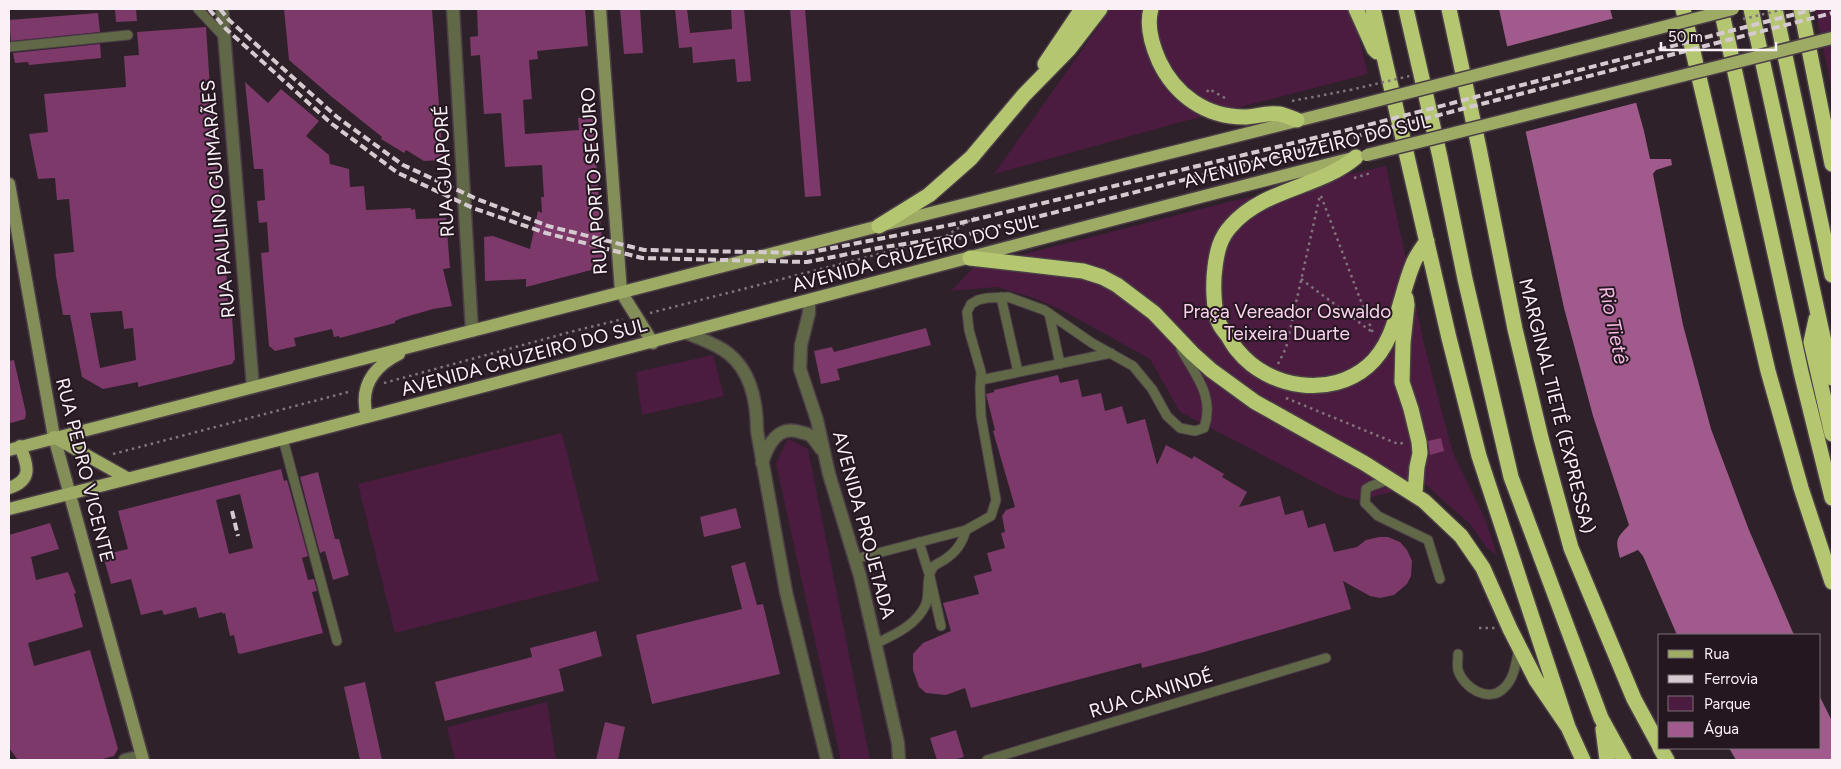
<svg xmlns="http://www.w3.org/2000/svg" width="1841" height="769" viewBox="0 0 1841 769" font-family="Figtree,sans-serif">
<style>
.green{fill:#4c1b40}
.water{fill:#a05a8c}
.pier{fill:#2e212a}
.building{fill:#7c396a;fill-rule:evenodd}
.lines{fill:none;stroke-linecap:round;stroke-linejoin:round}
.lane-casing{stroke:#4b3e47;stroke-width:11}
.street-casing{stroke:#4b3e47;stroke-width:15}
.secondary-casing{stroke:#4b3e47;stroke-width:15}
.primary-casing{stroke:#4b3e47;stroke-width:15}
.highway-casing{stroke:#4b3e47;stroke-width:18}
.path{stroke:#80747c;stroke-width:2.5;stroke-dasharray:2.5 4;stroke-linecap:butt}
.lane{stroke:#616847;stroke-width:9}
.street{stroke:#616847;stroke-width:12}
.secondary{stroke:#838e58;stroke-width:12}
.primary{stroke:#9dab65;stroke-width:12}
.highway{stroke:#b4c670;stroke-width:15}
.rail{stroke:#d4cad0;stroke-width:4;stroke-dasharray:8 4;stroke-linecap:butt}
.primary-bridge-casing{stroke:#4b3e47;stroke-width:15;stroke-linecap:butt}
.path-bridge{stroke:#80747c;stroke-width:2.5;stroke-dasharray:2.5 4;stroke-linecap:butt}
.primary-bridge{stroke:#9dab65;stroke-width:12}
.labels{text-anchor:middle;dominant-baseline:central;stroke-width:4;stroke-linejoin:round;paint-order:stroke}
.street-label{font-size:19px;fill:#faf1f7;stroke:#241720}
.park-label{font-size:19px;fill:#fad2ed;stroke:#241720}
.water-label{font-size:20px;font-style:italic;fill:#f5b9e2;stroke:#241720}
</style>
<rect width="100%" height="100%" fill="#2e212a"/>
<!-- green -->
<path class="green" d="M1111 9H1352L1368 74 1181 122 994 174Z
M1815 9H1832V90Z
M1386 166 1425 348 1453 453 1485 519 1497 555 1487 548 1470 524 1425 484 1375 496 1362 501 1341 496 1180 412 1150 359 1060 309 1031 297 997 287 951 291 974 267 1232 201Z
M713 355 724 396 642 415 636 372Z
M562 433 599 581 395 633 358 484Z
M788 439 808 449 870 760H841L776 463Z
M547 702 556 760H455L447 727Z"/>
<!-- water -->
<path class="water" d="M1499 9H1610L1644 131 1650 159H1671L1672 165 1656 170 1653 174 1683 325 1711 429 1749 530 1794 635H1677L1643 556 1638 550 1620 558C1615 539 1616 539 1629 525L1593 416 1564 308Z
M1820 697 1832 721V760H1736L1729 748H1820Z"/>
<!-- pier -->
<path class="pier" d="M1615 18 1639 102 1524 132 1505 47Z"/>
<!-- building -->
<path class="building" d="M115 9H136L137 21 116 22Z
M284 9H432L443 160 424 161 406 150 404 153 381 139 382 137 332 97 289 60Z
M477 9H585L588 46 537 51 538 59 529 60 532 99 523 100 525 134 579 130 578 118 593 116 603 256 609 257 599 268 526 287V279L485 281 484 237 493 236 530 249 538 211 542 213 541 197H544L542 165 505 167 501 113 484 114 480 55 471 56 470 37 478 36Z
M620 9H640L643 53 624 54Z
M675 9H687L690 33 732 29 731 9H744L751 81 737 82 735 59 693 63 692 47 679 48Z
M790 9H805L821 196 805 197Z
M98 13 100 32 11 41 9 20Z
M206 27 210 88 202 97 211 101 213 116 221 211 223 210 228 302H231L235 359 232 364 138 387V382L103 389 82 377 70 315H63L56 276 54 254 74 252 69 199 57 200 55 178 38 179 29 134 48 132 44 94 126 87 124 56 139 55 137 32ZM122 311 124 329 133 328 136 360 100 368 90 313Z
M100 44 101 58 29 65 28 62 15 63 13 53Z
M245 82 268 103 281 89 319 121 306 136 329 155 330 164 349 169 350 187 364 186 366 210 411 208V210L415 209 416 219 446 218 450 268 443 269 452 306 433 309 402 318 395 321V323L340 338 339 336 334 337 332 329 294 338 296 346 275 351 269 346 261 253 269 252 267 222 259 223 257 201 265 200 263 169H254Z
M926 328 931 345 837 369 840 380 821 384 814 351 832 347 834 352Z
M14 360 26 413 25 419 11 423 9 422V361Z
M1058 375 1060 383 1078 379 1082 397 1101 393 1105 411 1122 406 1127 424 1145 419 1157 465 1166 445 1192 459 1194 456 1224 474 1222 477 1247 492 1239 507 1280 496 1285 515 1303 510 1308 528 1325 523 1334 552 1357 547 1366 540 1379 537H1388L1400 542 1407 550 1412 561 1411 576 1407 584 1394 595 1380 598 1370 596 1343 581 1351 609 1204 652 1142 668 1141 663 971 708 965 688 946 695 926 693 919 687 913 670V654L923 643 951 631 943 603 979 594 974 576 992 571 987 553 1005 548 1001 533 1005 532 1002 516 1006 510 1015 507 993 431 995 430 986 394 994 392V390Z
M1441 438 1444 451 1430 455 1428 441Z
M281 469 284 481 287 480 308 556 302 558 308 580 314 579 317 591 312 592 323 633 240 654 238 653 234 635 230 636 225 613 223 614 222 612 199 618 196 607 164 615 162 610 141 615 131 579 111 584 103 555 128 549 118 511ZM240 494 253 548 229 554 216 500Z
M318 472 335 539H339L349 575 333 580 325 551 320 553 300 477Z
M736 508 741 528 704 537 700 517Z
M50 523 59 549 31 557 36 580 68 572 76 593 74 594 83 627 28 643 34 666 90 650 118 749 114 756 99 760H18L9 748V535Z
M745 562 757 605 763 604 780 674 652 704 636 635 742 609 731 566Z
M596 631 602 656 559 669 564 691 445 721 435 682 532 657 530 648Z
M365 682 382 760H360L344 687Z
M605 722 625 727 618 760H596Z
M956 730 964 757 953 760H937L930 738Z"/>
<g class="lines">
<defs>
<path id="lane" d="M198 9 224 37
M9 47 128 35
M1001 297 1018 372
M1049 313 1060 364
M981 380 1111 353
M283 439 337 641
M1391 479 1371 486 1366 489 1365 503 1378 516 1428 540 1440 579
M919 542 930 577 941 626
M855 559 966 530
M875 644C894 635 917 625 926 604 930 593 925 576 934 566 936 564 941 562 944 560 956 552 962 544 966 530L991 516 996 500 981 416 980 388 981 372 969 330 967 312 971 304 978 300 987 298 1008 297 1044 310 1092 343 1133 366 1152 389 1167 416 1180 428 1195 431 1204 428C1215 397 1196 376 1181 349
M1458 654C1458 659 1457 665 1458 670 1463 687 1488 704 1504 688 1515 678 1516 661 1519 648
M987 760 1326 658"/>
<path id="street" d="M222 9 253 387
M453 9 472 331
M809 300V313L801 345 800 369 817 420 829 474 860 576 898 743 899 760
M687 333C700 339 717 344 729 354 751 372 757 403 757 431L786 592 827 760
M762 463C768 444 778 425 800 432 804 433 809 434 811 436 815 440 818 445 821 449
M125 760 142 756"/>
<path id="secondary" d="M600 9 621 292 653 343
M9 184 54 437 143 760"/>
<path id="primary" d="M367 417C359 387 373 367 399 354
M54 437 127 478
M9 450 879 226 1352 107
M9 488C33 480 28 466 20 446
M9 509C457 397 901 272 1349 159"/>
<path id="highway" d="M1151 9C1146 26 1152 45 1159 61 1175 95 1206 117 1244 117 1255 117 1268 112 1279 114 1285 115 1291 118 1297 120
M1356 9 1374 49 1377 52
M1373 9 1449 338 1479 456 1568 727 1583 760
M1406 9 1440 157 1465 279 1511 477 1601 718 1624 760
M1449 9 1479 148 1515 329 1541 438 1571 548 1634 699 1660 747
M1683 9 1768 371 1801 488 1832 582
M1721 9 1801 372 1832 498
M1751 9 1832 378
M1775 9 1832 275
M1801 9 1832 164
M1045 64 1082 9
M1356 157C1320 188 1264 188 1231 226 1220 238 1217 251 1215 267 1213 281 1213 310 1219 323 1221 328 1225 332 1228 336 1231 341 1234 347 1238 351 1269 389 1331 398 1368 366 1397 341 1399 297 1413 264 1416 256 1422 248 1427 241
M879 226 929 195 971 158 1024 95 1069 49 1100 9
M970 258 1083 271 1102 277 1117 285 1154 313 1192 353 1211 370 1255 402 1364 463 1424 501 1461 536 1483 568 1510 629 1536 680 1568 727
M1406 298 1407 305 1403 343 1402 382 1411 409 1419 442 1420 453 1417 467 1415 493
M1816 319 1811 342 1832 434
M1603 729 1607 760
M1660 748 1667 760"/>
</defs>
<!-- lane casing -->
<use href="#lane" class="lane-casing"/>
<!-- street casing -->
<use href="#street" class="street-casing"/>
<!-- secondary casing -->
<use href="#secondary" class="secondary-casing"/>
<!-- primary casing -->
<use href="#primary" class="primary-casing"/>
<!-- highway casing -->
<use href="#highway" class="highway-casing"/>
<!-- path -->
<path class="path" d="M1207 92 1209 89 1225 98
M1292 101 1350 90
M1354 178 1371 173
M1321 196 1373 333
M946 236 975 217
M1301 279 1372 332
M650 313 945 237 977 240
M1278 364 1286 348 1320 195
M384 383 574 331 623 319
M1286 398 1398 444 1403 443
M113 454 352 391
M1479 628H1495"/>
<!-- lane -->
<use href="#lane" class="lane"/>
<!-- street -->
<use href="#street" class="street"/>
<!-- secondary -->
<use href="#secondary" class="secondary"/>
<!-- primary -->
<use href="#primary" class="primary"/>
<!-- highway -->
<use href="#highway" class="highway"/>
<!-- rail -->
<path class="rail" d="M209 9 226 29 332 124 398 173 473 208 546 233 642 258 807 262 884 247 965 235 1362 135 1832 13
M220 9 229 20 337 117 403 165 477 199 548 226 644 250 807 253 960 223 1360 127 1815 9
M232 511 238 536"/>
<defs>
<path id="primary-bridge" d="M1352 107 1733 9
M1367 155 1832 38"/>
</defs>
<!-- primary-bridge casing -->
<use href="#primary-bridge" class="primary-bridge-casing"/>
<!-- path-bridge -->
<path class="path-bridge" d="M1743 19 1785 9
M1350 90 1414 75"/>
<!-- primary-bridge -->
<use href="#primary-bridge" class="primary-bridge"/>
</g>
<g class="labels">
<!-- street labels -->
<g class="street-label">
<text transform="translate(1307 151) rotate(-14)">AVENIDA CRUZEIRO DO SUL</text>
<text transform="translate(444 171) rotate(-93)">RUA GUAPORÉ</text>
<text transform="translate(594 181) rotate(-94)">RUA PORTO SEGURO</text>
<text transform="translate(218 199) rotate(-95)">RUA PAULINO GUIMARÃES</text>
<text transform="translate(915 253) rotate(-15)">AVENIDA CRUZEIRO DO SUL</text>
<text transform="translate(524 357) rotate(-15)">AVENIDA CRUZEIRO DO SUL</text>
<text transform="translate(1557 406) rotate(76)">MARGINAL TIETÊ (EXPRESSA)</text>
<text transform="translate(85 470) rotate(76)">RUA PEDRO VICENTE</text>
<text transform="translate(864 525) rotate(75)">AVENIDA PROJETADA</text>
<text transform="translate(1151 693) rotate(-17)">RUA CANINDÉ</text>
</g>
<!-- park labels -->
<g class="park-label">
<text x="1287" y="311">Praça Vereador Oswaldo<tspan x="1287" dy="22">Teixeira Duarte</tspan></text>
</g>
<!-- water labels -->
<g class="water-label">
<text transform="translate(1614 325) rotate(78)">Rio Tietê</text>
</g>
</g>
<!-- border -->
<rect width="1841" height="769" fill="none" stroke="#faf1f7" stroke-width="20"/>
<!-- legend -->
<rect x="1658" y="634" width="162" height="115" fill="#241720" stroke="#7a6e76"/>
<rect x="1668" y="650" width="25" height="8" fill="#9dab65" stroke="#7a6e76"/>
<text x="1704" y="659" font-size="15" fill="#faf1f7">Rua</text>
<rect x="1668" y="675" width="25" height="8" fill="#d4cad0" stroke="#7a6e76"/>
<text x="1704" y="684" font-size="15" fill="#faf1f7">Ferrovia</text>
<rect x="1668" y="696" width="25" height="15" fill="#4c1b40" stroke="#7a6e76"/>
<text x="1704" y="709" font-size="15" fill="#faf1f7">Parque</text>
<rect x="1668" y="722" width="25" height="15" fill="#a05a8c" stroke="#7a6e76"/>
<text x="1704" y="734" font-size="15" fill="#faf1f7">Água</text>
<!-- scale -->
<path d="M1661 42v8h115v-8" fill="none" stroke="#faf1f7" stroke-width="2.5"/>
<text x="1668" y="42" font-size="15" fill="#faf1f7" stroke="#241720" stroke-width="4" paint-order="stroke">50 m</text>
</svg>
